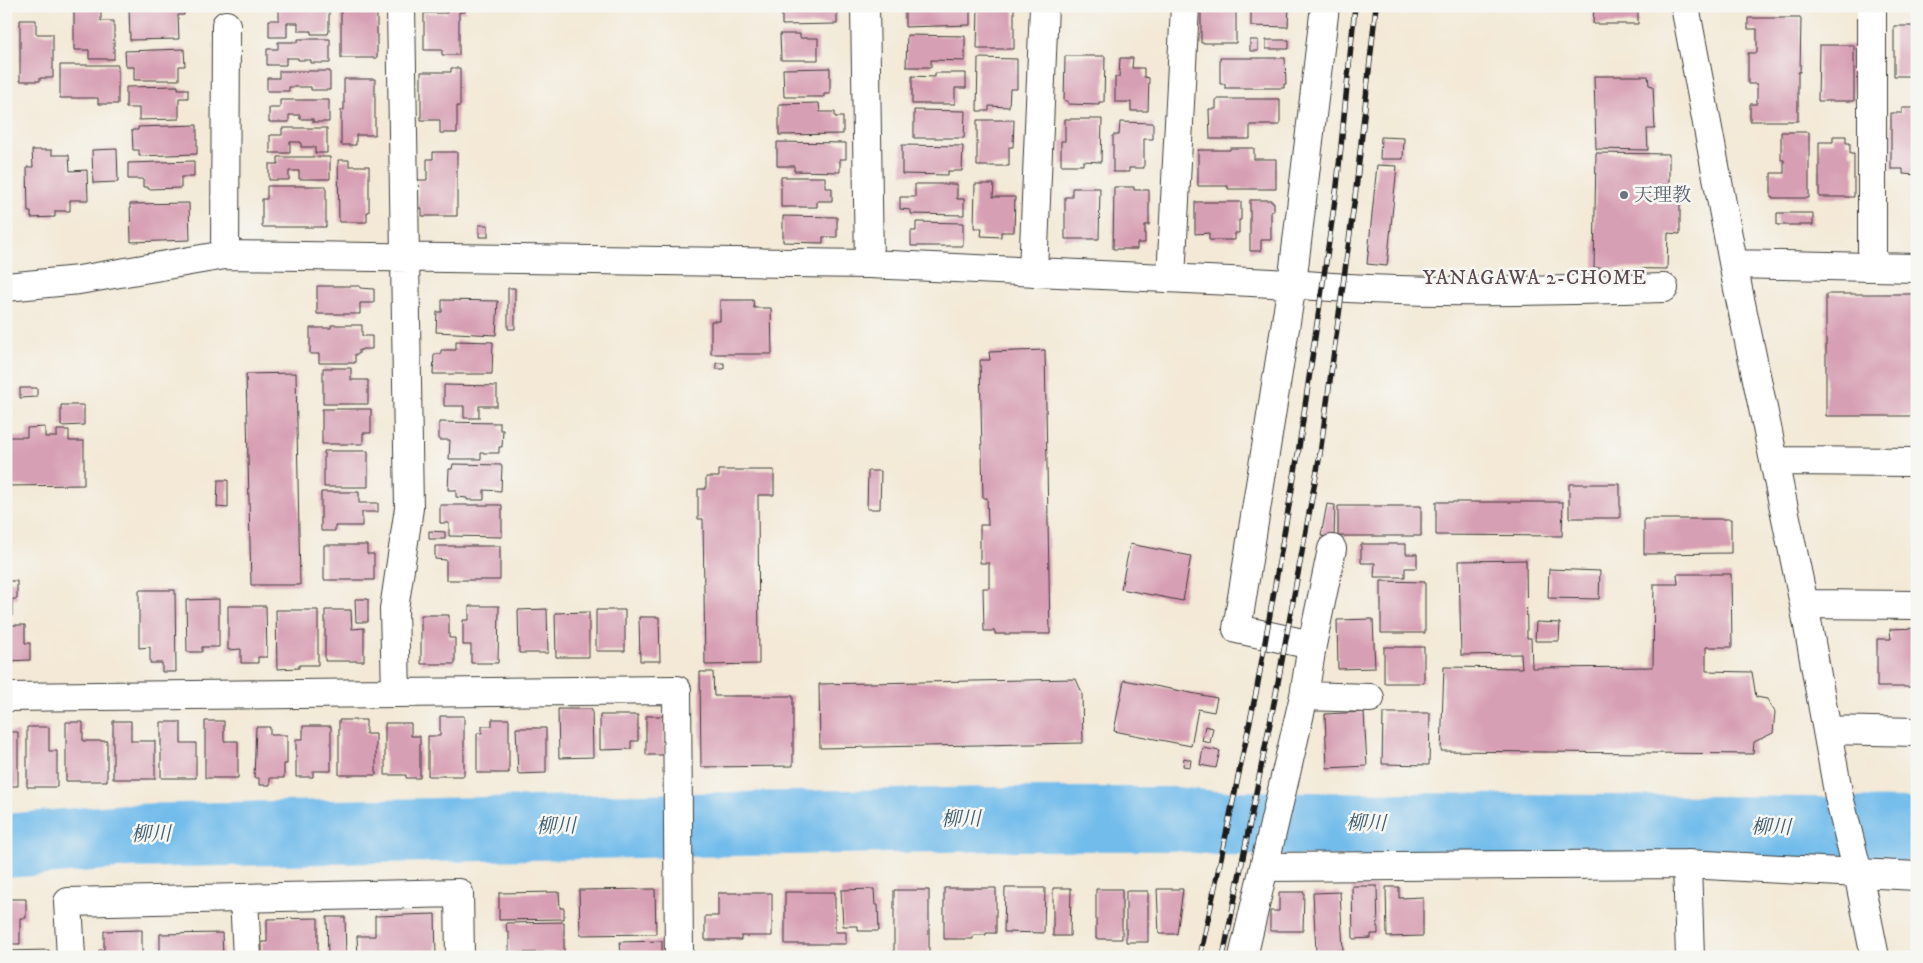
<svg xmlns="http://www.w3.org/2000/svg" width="1923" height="963" viewBox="0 0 1923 963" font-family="'IM FELL DW Pica','Noto Serif JP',serif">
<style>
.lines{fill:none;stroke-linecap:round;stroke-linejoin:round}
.river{stroke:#72bceb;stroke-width:64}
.building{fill:#d79fb3}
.minor-casing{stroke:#3c3b38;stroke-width:30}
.minor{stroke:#fff;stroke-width:28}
.rail-casing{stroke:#1c1c1c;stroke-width:5.5}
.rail{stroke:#f6f6f2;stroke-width:4;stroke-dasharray:11;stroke-linecap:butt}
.worship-dot{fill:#6b7280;stroke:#f6f6f2;stroke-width:2}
.labels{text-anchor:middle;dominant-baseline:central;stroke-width:5;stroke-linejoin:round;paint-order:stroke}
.worship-label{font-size:19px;fill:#5b616d;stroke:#f6f6f2;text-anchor:start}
.neighbourhood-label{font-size:20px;letter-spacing:1px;fill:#5d4a51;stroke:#f6f6f2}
.water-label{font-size:20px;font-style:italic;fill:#3e5c6f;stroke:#f6f6f2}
</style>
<rect width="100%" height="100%" fill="#f6f6f2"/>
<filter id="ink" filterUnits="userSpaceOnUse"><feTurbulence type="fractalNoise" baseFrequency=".02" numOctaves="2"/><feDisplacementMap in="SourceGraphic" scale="10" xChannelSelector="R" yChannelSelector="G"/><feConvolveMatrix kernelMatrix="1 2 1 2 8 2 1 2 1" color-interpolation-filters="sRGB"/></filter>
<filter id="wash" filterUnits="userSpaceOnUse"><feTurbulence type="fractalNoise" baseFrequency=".0096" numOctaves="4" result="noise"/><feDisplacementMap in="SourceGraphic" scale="20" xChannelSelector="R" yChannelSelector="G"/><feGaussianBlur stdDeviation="1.12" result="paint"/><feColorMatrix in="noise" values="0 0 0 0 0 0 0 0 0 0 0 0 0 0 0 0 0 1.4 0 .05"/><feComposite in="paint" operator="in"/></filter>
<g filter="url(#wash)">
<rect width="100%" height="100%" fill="#f3e9d6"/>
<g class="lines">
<!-- river -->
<path class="river" d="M6 846 127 836 996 819H1176L1216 823 1917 830"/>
</g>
<g id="blocks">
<!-- building -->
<path class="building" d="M74 6H101V21H114V59H89V50H74Z
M129 6H184V15H178L179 39 130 40Z
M341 6 377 7V58H341Z
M447 6H465V12H459V55H442V50H424V13H447Z
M782 6H837V24L782 25Z
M905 6H970V25L905 27Z
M978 6H1014V49H977Z
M1201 6H1236V43H1201Z
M1251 6H1289L1288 27 1251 26Z
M1594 6H1638V24H1593Z
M279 9H329V31L328 34H311V31H298V23H287V37H269V20H279Z
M1748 18H1801L1800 72H1798V121H1750V104H1757V84H1748V53H1757V29H1748Z
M20 20H36V34H53V78H40V81H20Z
M1894 26H1917V76H1894Z
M780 34H800V38H818V60H781Z
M907 35 965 36V61L931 60V67H906Z
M6 38H8V79H6Z
M298 39H330V63H311V60H298V58H286V65H267V49H278V42H298Z
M1250 40H1258V51H1250Z
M1266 40H1289V49H1266Z
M1819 45H1854V101H1818Z
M184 49 185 66H179V80H134V67H126L125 51Z
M1065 56H1105L1104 102H1099V105L1068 104V101H1064Z
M978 58 1017 59V89H1010L1009 107 989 106V111H977Z
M1120 58H1133L1132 68H1144V77L1149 78 1148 111H1131V102H1115V77H1119Z
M1220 58H1285L1286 84H1284V88H1225V84H1220Z
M60 65H118V104H98V98H60Z
M451 68H460V106H457V133H440V120H421V72H451Z
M830 68V94H824V97H784L783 69Z
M279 71H330V90H311V87H289V91H267V78H279Z
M935 73H966V88H955V104H912V76L935 77Z
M1594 76H1648L1649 85 1653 86 1655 129H1647L1648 150 1596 149Z
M344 79H375V135H356V145H341V110H344Z
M178 86V89H188V98H179V119L139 120V108H126V87Z
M1216 99H1280V125H1250V139H1210L1209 109H1216Z
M280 100H329V122H313V119H300V115H289V122H269V108H280Z
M819 103 820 112H835V117H843V134L779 135V104Z
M1902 108H1917V175L1903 174V169H1891V113H1902Z
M914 110 965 111 964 138H914Z
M1065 119H1102L1101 162 1083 161V165H1061V141H1065Z
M977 120H1014L1013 147H1009V166H977Z
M1120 122 1153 123V139H1144V168H1129V172H1113V135H1119Z
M197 125V154L139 156V150H133L132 130H138V127Z
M282 128H327V153H315V147H301V142H290V153H270V135H282Z
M1781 132H1809V198H1771V173H1784V160H1781Z
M1833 136H1846V143H1850V154H1854V197H1819V142H1833Z
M1381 137 1404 138 1403 159H1380Z
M777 142 846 143V159H840V172L794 171V166H777Z
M902 145 963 146 962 171H948V175L902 174Z
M1230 148H1254V159H1276V189H1228V186H1198V150H1230Z
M117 149 118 182 93 183 92 150Z
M32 150H52V155H69L70 171 87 170 88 200H70V211H55V217L31 218V212H28L27 167H33Z
M433 152H457V216H422V208H418V180H427V159H433Z
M1596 153 1669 154V198L1680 200V234L1668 233 1667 269 1594 268Z
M278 157H330V179H299V171H289V180H269V164H278Z
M338 160H349V166H369V212H367V222H339Z
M194 161V177H181V188L148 189V187H143V179H128V163Z
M1377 165 1397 166 1387 266 1367 264Z
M781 177H825V188H832V201H817V207H781Z
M915 184H957V199H964V215L911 214V210L900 209V197H915Z
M975 184H994L993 197H1015L1014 232H1001V237L981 236 982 228H974Z
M267 186H326V227H262V199H267Z
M1114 187H1134V190H1149V225H1145V243H1137V249H1113Z
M1072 188H1100L1099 239H1065V197H1072Z
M1250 200H1271V202H1274V211H1271V240H1261V251H1250Z
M1195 202H1241V220H1239V233H1235V240H1209V233L1195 234Z
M189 203 190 240 131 242 130 204Z
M1777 213H1813V225H1777Z
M783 216 837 217V237H823V243L783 242Z
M916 222 963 223V246H911V231H916Z
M479 225H488V237H479Z
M317 286H360V288L374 289V303H360V314H317Z
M508 288H515V329H508Z
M1826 294H1917V416H1826Z
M442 300 498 301 496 335 436 332 437 312H442Z
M720 300H753L754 308H771L772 354H711V321H720Z
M331 325H362V336H372V349H362V350H359V354H355V363H319V354H310V328H331Z
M456 341 493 342 492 374H433L434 354H441V350H456Z
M1045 350 1050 634H995V631H984L983 588H989V563H980V525H988L987 498H983L980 360H990L989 352Z
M716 363H724V369H716Z
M323 368H351V380H368V404H323Z
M296 373 300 585H251L246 374Z
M444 385 497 386V406H479V418H464V406H444Z
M20 388H37V397L20 398Z
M6 397H9V426H6Z
M61 405H84V425L61 426Z
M322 409H371V433H363V444H322Z
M439 422 500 423V430H503L502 447H499V453H481V459H449L450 440H439Z
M45 427V437H57V430H69V441H84V485L6 486V437H27V428Z
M324 451H368V487H324Z
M453 464 502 465 501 491 484 490V500H467V498L456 497V490H448L449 469H452Z
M719 470H774V495H758L759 664 705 665 703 519H698V489H706V477H719Z
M868 471H881L880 509H867Z
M218 480H228V508L217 507Z
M1569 484H1620V518H1569Z
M321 492H359V503H378V512H362V526H335V531H321Z
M1436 502H1563L1562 536 1436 535Z
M1327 504 1335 505 1334 538 1321 536Z
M440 505H502V537L449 536V523H440Z
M1338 506H1421V536H1338Z
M1644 519H1731V553L1644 554Z
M429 531 445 532V539H429Z
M1130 544 1191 556 1183 601 1121 589Z
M1361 544H1406V554H1417V568H1405V577H1374L1375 563H1361Z
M324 545H367V554H374V580H324Z
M435 546H500V580H446V560L435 559Z
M1526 560 1527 638H1531L1532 668 1653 667 1654 584H1678L1677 574H1731L1732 647H1706V671L1752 672 1756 697 1767 699 1775 712 1773 733 1754 742 1753 754 1441 751 1444 667 1522 668 1521 654 1461 655 1459 561Z
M1549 569 1600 571 1599 599 1548 598Z
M6 581H17V599H12V616H6Z
M1381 581 1425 582V633H1381Z
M139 590H175L176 672H162V663H150V647L139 648Z
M219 599V647H202V652H187L186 600Z
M355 599H368V622H356Z
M228 606H266L267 657H258V663H241V649L228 650Z
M469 606H499L498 663H471V645H463V620H469Z
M547 609 548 653H519L518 610Z
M276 610H318V665H299V668L277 669Z
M325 610H351L352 629 364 628V661H325Z
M596 610H625V651H596Z
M589 612V657H556L555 613Z
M421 615H449V638H455V664H421Z
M639 617H659L660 661H640Z
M1373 619 1375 668 1338 669 1337 620Z
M1536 622 1560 623 1559 641H1535Z
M6 625H25V643H30V660L6 661Z
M1917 628V687H1877V639H1891L1890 629Z
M1384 647H1424V683H1384Z
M700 672H713L714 696H793V766L701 767Z
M1076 679 1082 693 1083 743 820 748 819 684Z
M1124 680 1217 698 1214 712 1198 709 1191 746 1114 731Z
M558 709H592L593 757 559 758Z
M1364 712 1367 766 1327 768 1325 714Z
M1383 713H1430L1429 765 1382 764Z
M600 715H638V741H631V749L600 750Z
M440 716H464V776H428V736H440Z
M646 716H664V755H646Z
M492 719H509V773H477V733H482V726H492Z
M339 720H366V734H376V775H339Z
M113 721H131V741H155V779H113Z
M205 721H224V741H238V778H205Z
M66 722H83V741H107V781H66Z
M161 722H181V743H196V778H161Z
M385 723H411V736H420V778H406V775H385Z
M303 726H331V771H313V777H296V739H303Z
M1205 726 1213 728 1210 743 1202 741Z
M27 727H49V751H57V787H27Z
M256 727H270V735H287V764H284V778H270V785H259V778H254Z
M516 728H546V773L518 774Z
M6 732H18V786H6Z
M1203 748 1220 751 1216 768 1200 765Z
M1184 758 1191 760 1190 767 1183 766Z
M1352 886H1377L1378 934H1371V938L1353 939Z
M1386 887H1399V898L1423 897V936L1387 937Z
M944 888H996V933H986V935H973V939H944Z
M1005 888H1045L1044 933 1004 932Z
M1053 888H1071L1070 936H1053Z
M655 889 656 934 580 935 579 890Z
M874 889 875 905H878L879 931H858V926H843L841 890Z
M1096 889H1122V939H1096Z
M1157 889H1183L1177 934H1159Z
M894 890H929V954H894Z
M1126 891H1148V942H1126Z
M559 892 560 908H564V919L499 920V893Z
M785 892H835V932H846V944H785Z
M1279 892H1304L1303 931H1270V911H1279Z
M1340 892 1343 951 1316 952 1313 893Z
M718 893H772V936H741V940H705V916H718Z
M6 899H26V918H20V944H6Z
M435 914 436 957H358L357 936H375V916Z
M327 917H345L346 957H328Z
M318 918V953L262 954V942H267V919Z
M564 922V952L509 953V932H507L506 923Z
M142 930V957H99V950H104V931Z
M222 933 223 957H160V934Z
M662 941V954L621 955 620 942Z
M49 950V957H6V951Z"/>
</g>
</g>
<g filter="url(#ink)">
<use href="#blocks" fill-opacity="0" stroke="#3c3b38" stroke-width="1"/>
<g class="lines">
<defs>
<path id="minor" d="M865 6 869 264
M1685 6 1738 289 1804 604 1839 797 1858 873 1875 957
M1872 6V267
M225 255 226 25
M1734 264 1917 268
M1033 272 1044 6
M1171 278 1185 6
M6 287 79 280 225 255 869 264 1292 284C1416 295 1540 291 1664 288
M1774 461 1917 462
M1804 604 1917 605
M1312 645 1332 549
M396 693 394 609 409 508 401 7
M1304 696 1370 698
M6 697 677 690 679 957
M1827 730 1917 732
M1687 864 1690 957
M1264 867 1687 864 1917 876
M244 898 247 957
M71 957 68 902 459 893 460 957
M1243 957 1304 696 1312 645 1237 629 1292 284 1325 6"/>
</defs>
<!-- minor casing -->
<use href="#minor" class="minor-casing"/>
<!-- minor -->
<use href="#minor" class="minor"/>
<defs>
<path id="rail" d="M1200 957 1257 688 1298 454 1337 186 1355 6
M1223 957 1276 693 1320 454 1356 189 1376 6"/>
</defs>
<!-- rail casing -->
<use href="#rail" class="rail-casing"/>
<!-- rail -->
<use href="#rail" class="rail"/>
</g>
</g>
<!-- markers -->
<circle class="worship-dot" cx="1624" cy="195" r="5"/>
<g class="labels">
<!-- worship labels -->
<g class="worship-label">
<text x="1634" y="195">天理教</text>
</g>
<!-- neighbourhood labels -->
<g class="neighbourhood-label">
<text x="1535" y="278">YANAGAWA 2-CHOME</text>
</g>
<!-- water labels -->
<g class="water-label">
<text transform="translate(961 820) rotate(-1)">柳川</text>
<text transform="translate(1366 824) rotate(1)">柳川</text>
<text transform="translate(556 827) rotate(-1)">柳川</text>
<text transform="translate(1771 828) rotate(1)">柳川</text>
<text transform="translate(151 835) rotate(-1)">柳川</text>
</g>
</g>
<!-- margin -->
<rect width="1923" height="963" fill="none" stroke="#f6f6f2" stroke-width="25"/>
</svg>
